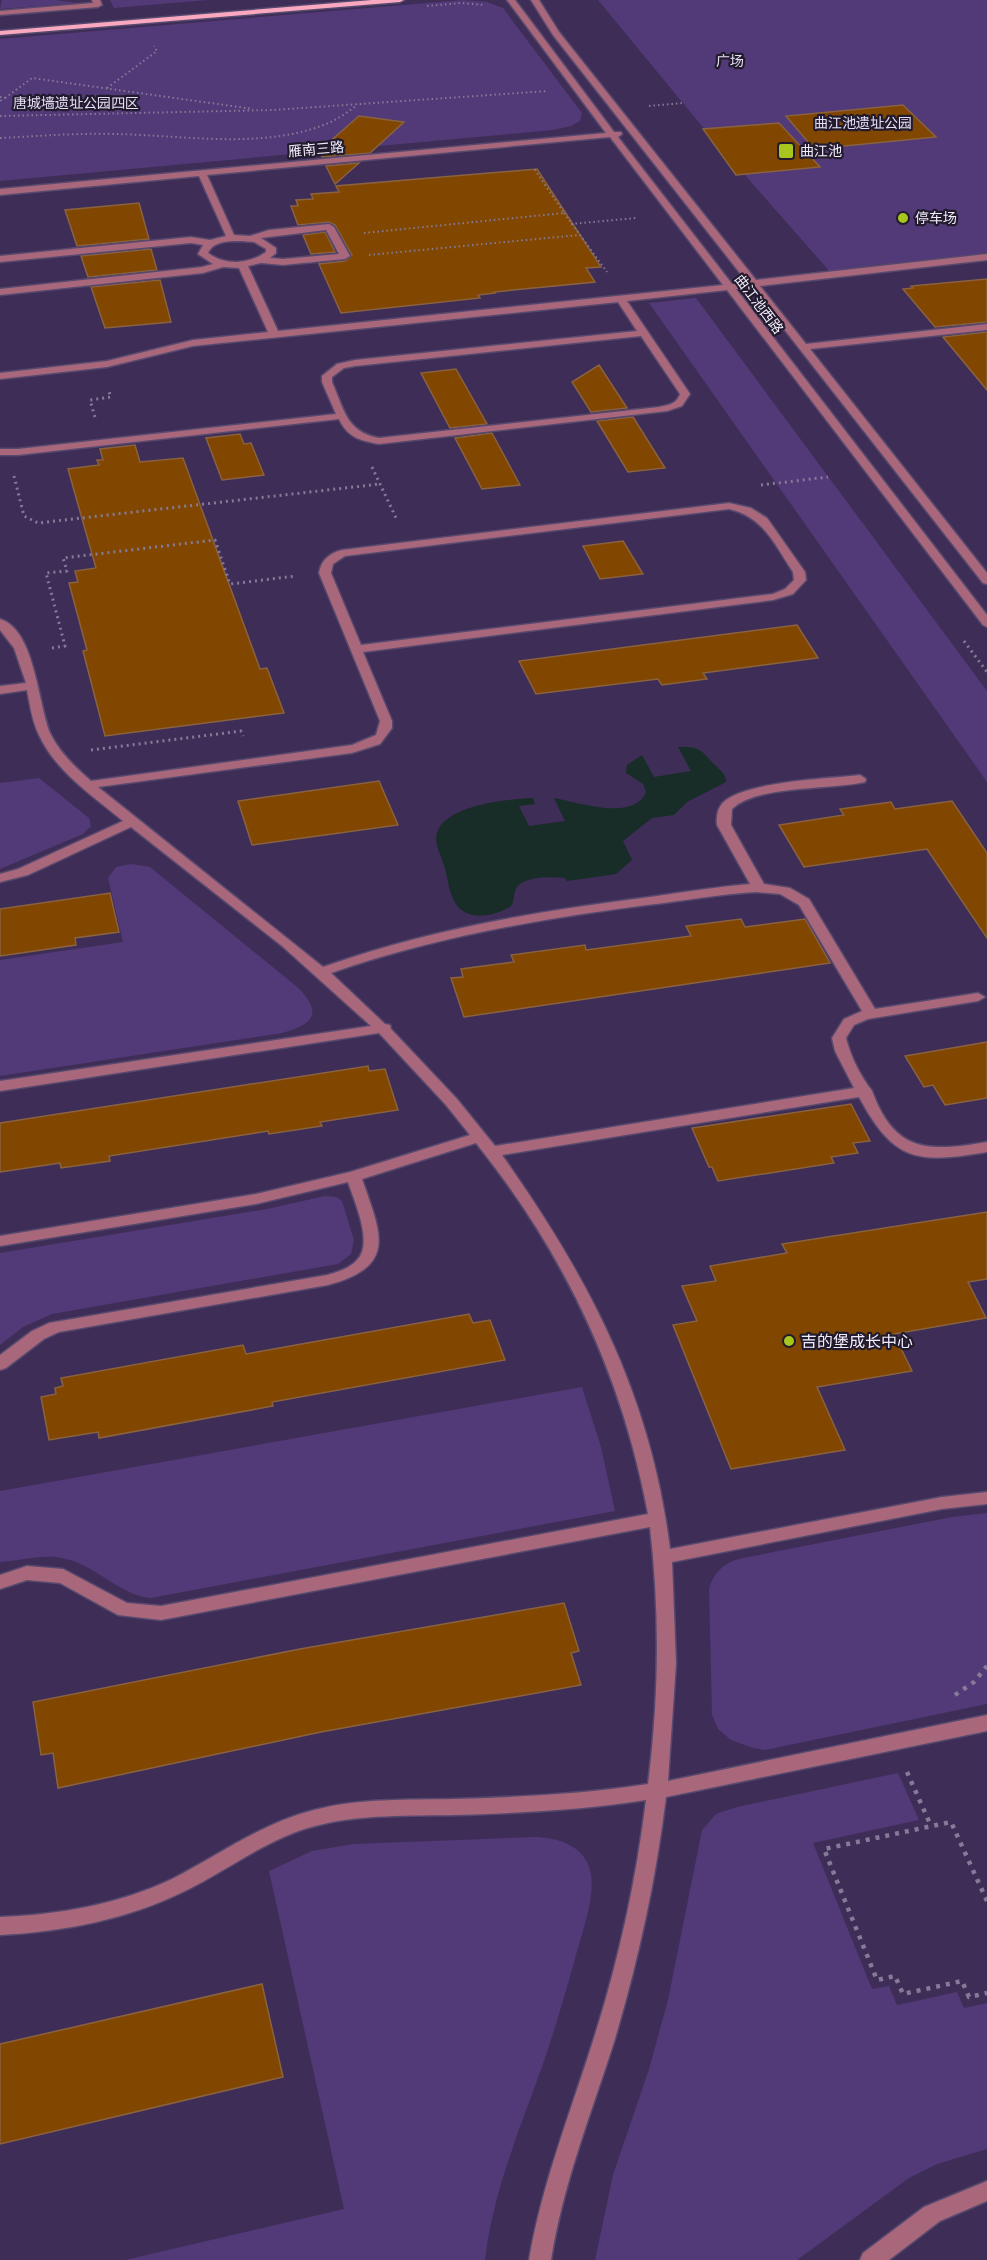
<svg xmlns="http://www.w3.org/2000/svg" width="987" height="2260" viewBox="0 0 987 2260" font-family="'Roboto Condensed','Noto Sans SC',sans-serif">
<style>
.green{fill:#523977}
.water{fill:#182c28}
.building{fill:#814700;stroke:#8a6240;stroke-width:1.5}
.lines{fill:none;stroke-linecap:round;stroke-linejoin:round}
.minor-casing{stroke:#57496e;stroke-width:3}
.major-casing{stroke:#57496e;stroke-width:3}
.path-far2{stroke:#857a98;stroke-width:2;stroke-dasharray:1.5 3;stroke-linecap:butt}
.path-far1{stroke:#857a98;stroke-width:3;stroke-dasharray:2 4;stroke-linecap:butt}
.path{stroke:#857a98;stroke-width:4.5;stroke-dasharray:4 6;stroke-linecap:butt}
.minor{fill:#a9677b;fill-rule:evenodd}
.major{fill:#f9a8bf;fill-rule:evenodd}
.poi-dot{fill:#a7c71e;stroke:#221b2d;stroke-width:2}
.labels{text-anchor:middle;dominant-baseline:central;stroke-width:4.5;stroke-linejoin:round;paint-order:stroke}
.far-park-label{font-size:14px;fill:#e6def6;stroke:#221b2d}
.far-street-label{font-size:14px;fill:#f2edfc;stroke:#221b2d}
.far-poi-label{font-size:14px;fill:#f2edfc;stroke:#221b2d;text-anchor:start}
.poi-label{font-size:16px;fill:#f2edfc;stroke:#221b2d;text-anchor:start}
</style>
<rect width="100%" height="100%" fill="#3e2e57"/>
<!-- green -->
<path class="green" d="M2 0H56L78 3 0 9Z
M110 0H208L114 8Z
M463 0 487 2 503 8 582 113 580 121 571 126 553 130 0 181V39Z
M598 0H987V257L831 273 701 125Z
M696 298 987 691V782L649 303Z
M39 778 89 818 91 826 83 834 0 869V783Z
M131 864 150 867 296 986C322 1010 317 1024 282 1033L0 1076V960L123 942 108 878 116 867Z
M325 1196 336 1197 342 1201 354 1240 351 1254 338 1264 52 1314 23 1327 0 1345V1253L267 1209Z
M582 1387 601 1447 615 1511 151 1598C119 1595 97 1566 66 1559 42 1553 23 1561 0 1562V1491Z
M987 1513V1704L765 1750 753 1748 731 1740 718 1729 712 1715 709 1589C714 1571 725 1562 743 1558L952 1517Z
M898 1773 919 1820 813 1843 872 1989 889 1986 897 2005 957 1992 964 2008 987 2003V2149L937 2164 909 2178 797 2260H595L613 2175 649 2069 668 2000 702 1830 716 1814 737 1807Z
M536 1837C559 1838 584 1846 590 1870 597 1894 581 1935 575 1959 565 1994 555 2029 543 2064 520 2128 493 2192 485 2260H125L344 2209 269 1871 312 1851 353 1844Z"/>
<!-- water -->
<path class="water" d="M678 747C702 746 701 751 716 766 721 772 726 773 726 782L687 802 674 815 652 818 623 841 632 860 616 874 567 881 565 878C552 877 527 875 517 887 513 893 515 900 511 906 496 916 467 922 456 904 449 894 448 880 445 869 443 858 433 844 437 833 445 805 509 799 533 798L535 804 519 806 529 826 565 821 554 798C577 802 634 822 646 792L643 784 626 773 627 765 642 755 654 777 691 771Z"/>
<!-- building -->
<path class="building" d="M903 105 936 137 814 149 786 116Z
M359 116 404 122 370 153 322 157 319 151Z
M779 123 820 167 736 175 703 129Z
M359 163 335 184 326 166Z
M537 169 601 267 586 268 595 282 494 292 495 293 478 295 480 298 341 313 319 264 345 261 352 255 335 225 329 222 298 225 291 206H298L296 200 313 199 311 194 339 192 336 186Z
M139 203 149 239 77 246 65 210Z
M325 232 335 252 311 254 303 235Z
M151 249 157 270 88 277 81 256Z
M987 279V322L935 327 903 289 913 288 911 286Z
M160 280 171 322 105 328 91 287Z
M987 332V390L943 337Z
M599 365 627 408 591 412 572 382Z
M456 369 487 424 450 428 421 373Z
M633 417 665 468 628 472 597 421Z
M492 433 520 485 482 489 455 438Z
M240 434 244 444 251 443 264 475 222 480 206 438Z
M135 445 140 462 183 458 260 669 267 668 284 713 105 736 83 651 87 650 69 583 78 582 75 571 96 568 68 469 99 465 97 460H103L100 449Z
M623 541 643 574 600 579 583 546Z
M797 625 818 658 703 673 707 679 662 685 658 679 536 694 519 661Z
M379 781 398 825 252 845 238 801Z
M952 801 987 853V938L927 849 804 867 779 825 844 815 840 809 891 802 895 809Z
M110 893 119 932 75 938 76 945 0 956V909Z
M741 919 745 927 805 919 830 963 464 1017 451 978 463 977 461 969 514 962 511 955 585 945 586 950 691 936 686 926Z
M987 1042V1098L945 1105 933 1085 924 1087 905 1056Z
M368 1066 369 1071 385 1069 398 1110 320 1122 322 1126 269 1134 268 1131 109 1156 110 1161 61 1168 60 1163 0 1172V1123Z
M851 1104 870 1141 853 1143 858 1153 831 1157 834 1163 718 1181 712 1167H709L692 1128Z
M987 1212V1279L968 1282 986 1318 894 1334 912 1371 817 1387 845 1450 731 1469 673 1325 697 1321 682 1286 716 1281 710 1266 787 1253 782 1244Z
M469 1314 473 1323 490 1320 505 1360 272 1402 273 1406 99 1438 98 1432 49 1440 41 1397 56 1394 55 1388 63 1386 61 1378 243 1345 246 1354Z
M564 1603 579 1651 571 1653 581 1685 321 1732 58 1788 53 1753 41 1755 33 1702 300 1649Z
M262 1984 283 2077 0 2144V2044Z"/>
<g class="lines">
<defs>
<path id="minor" d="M92 0H100L102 5 98 7 0 15V11L93 3Z
M507 0H515L614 132H621L622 134 618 137 732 284 747 282 553 35 531 0H539L559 32 756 280 987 254V260L760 286 806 344 987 324V330L810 349 987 573V584L983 583 751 287 736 289 987 615V627L983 625 727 290 627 301 690 394 682 406 667 411 379 444C361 441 347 437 339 419L18 455H0V449H18L336 414 322 382V376L337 364 355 360 637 331 618 302 193 346 107 367 0 379V373L107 361 193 340 268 332 239 268 223 267 203 273 0 295V289L202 267 213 264 198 254 203 245 191 243 0 262V256L191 237 210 240 226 236 199 176 0 195V189L606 133ZM610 137 723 285 278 331 248 266 261 263 283 265 345 259 350 256 334 227 329 224 269 230 250 236 234 235 207 175ZM326 230 339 254 283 259 270 258 276 253V248L261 238ZM242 241 254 242 266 249V252C249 264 226 266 208 253 213 241 229 241 242 241ZM641 336 680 394C677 404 668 405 659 407L379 438C346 432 344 409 332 382V377L344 368 355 366Z
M729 503 751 508 767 518 805 572 806 580 793 594 773 600 363 652 392 721V728L380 744 352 753 98 787 323 967C430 929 539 911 650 897 684 892 717 887 750 884L717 825C716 815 718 806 726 800 753 781 826 779 860 775L866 779 865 782C830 790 757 785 732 809L731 825 764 884 790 888 809 899 875 1009 978 993 985 997 978 1001 868 1019 854 1025 846 1038C850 1054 858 1071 867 1084 868 1086 871 1089 872 1091 895 1153 928 1152 987 1142V1152C917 1164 894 1162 859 1097L502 1155C590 1280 651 1396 670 1549L942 1497 987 1492V1504L942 1509 672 1562 676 1663 668 1781 987 1715V1731L666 1797C656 1879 638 1962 614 2042 591 2114 563 2184 551 2260H529C542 2184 570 2114 593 2041 618 1963 636 1882 646 1800 583 1810 519 1813 456 1815 409 1816 361 1814 315 1826 268 1838 228 1870 185 1891 129 1919 62 1932 0 1935V1917C57 1915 120 1904 172 1879 219 1855 262 1823 314 1810 360 1798 408 1800 454 1799 519 1797 584 1794 648 1784 659 1698 660 1613 650 1527L161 1620 118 1615 60 1583 27 1580 0 1589V1575L27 1566 63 1569 127 1603 161 1606 648 1514C622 1375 565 1254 476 1143L362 1179C381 1234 398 1266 328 1285L59 1332 44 1339 6 1368 0 1370V1355L32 1331 49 1323 327 1275C337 1272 349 1269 357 1260 374 1243 354 1201 348 1182L256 1204 0 1246V1236L256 1194 350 1172 470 1135 446 1105 379 1033 0 1091V1081L371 1026 282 946 131 827 28 875 0 882V874L18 869 123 821C93 796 56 772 39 735 32 721 30 705 27 690L0 694V686L26 683 14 648 0 630V619C36 630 38 707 51 735 60 753 76 768 91 781L352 745 376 735 380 721 319 573C321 560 330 553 342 550ZM729 509C764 517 775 545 793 572L794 580 785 589 773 594 361 645 331 573 333 564 345 556ZM756 892 780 894 799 905 862 1011 844 1019 832 1038 835 1051 854 1088 495 1146 457 1099 391 1029 390 1025 385 1024 331 973C434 937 539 919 647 905 683 901 720 894 756 892Z
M987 2181V2201L940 2221 889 2260H860L863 2253 924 2207Z"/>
<path id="major" d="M372 0H404L400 2 0 35V31Z"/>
</defs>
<!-- minor casing -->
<use href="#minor" class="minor-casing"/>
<!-- major casing -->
<use href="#major" class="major-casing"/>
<!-- path-far2 -->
<path class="path-far2" d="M427 6 461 3 485 5
M107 88 157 51 154 46
M0 97 5 98 0 101
M5 98 32 78 253 109
M649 106 683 103
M0 116 273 110 548 91
M0 138C38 136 76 133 115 134 183 135 269 151 333 121 341 117 349 111 356 106
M564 213 607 272
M571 224 636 218
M364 233 564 213 533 167
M369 255 579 235"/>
<!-- path-far1 -->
<path class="path-far1" d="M95 417 90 400 111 397 108 389
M372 467 397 520
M14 476 24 516 38 523 380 484
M761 485 828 477
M964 641 987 672
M52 648 65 646 46 573 67 571 63 558 215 540 230 584 296 576
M91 750 241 731 243 736"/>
<!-- path -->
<path class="path" d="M955 1695 974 1682 987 1666
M907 1772 931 1826
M987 1901 951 1822 824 1849 877 1980 895 1976 903 1994 962 1981 969 1997 987 1993"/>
<!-- minor -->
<use href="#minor" class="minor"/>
<!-- major -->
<use href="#major" class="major"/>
</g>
<!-- markers -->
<g class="poi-dot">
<rect x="778" y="143" width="16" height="16" rx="3"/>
<circle cx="903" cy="218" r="6"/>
<circle cx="789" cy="1341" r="6"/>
</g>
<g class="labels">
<!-- far-park labels -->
<g class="far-park-label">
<text x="730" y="61">广场</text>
<text x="76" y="103">唐城墙遗址公园四区</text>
<text x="863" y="123">曲江池遗址公园</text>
</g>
<!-- far-street labels -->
<g class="far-street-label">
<text transform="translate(316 149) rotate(-5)">雁南三路</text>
<text transform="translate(759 304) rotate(53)">曲江池西路</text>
</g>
<!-- far-poi labels -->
<g class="far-poi-label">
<text x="800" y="151">曲江池</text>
<text x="915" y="218">停车场</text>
</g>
<!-- poi labels -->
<g class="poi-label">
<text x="801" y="1341">吉的堡成长中心</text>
</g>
</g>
</svg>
